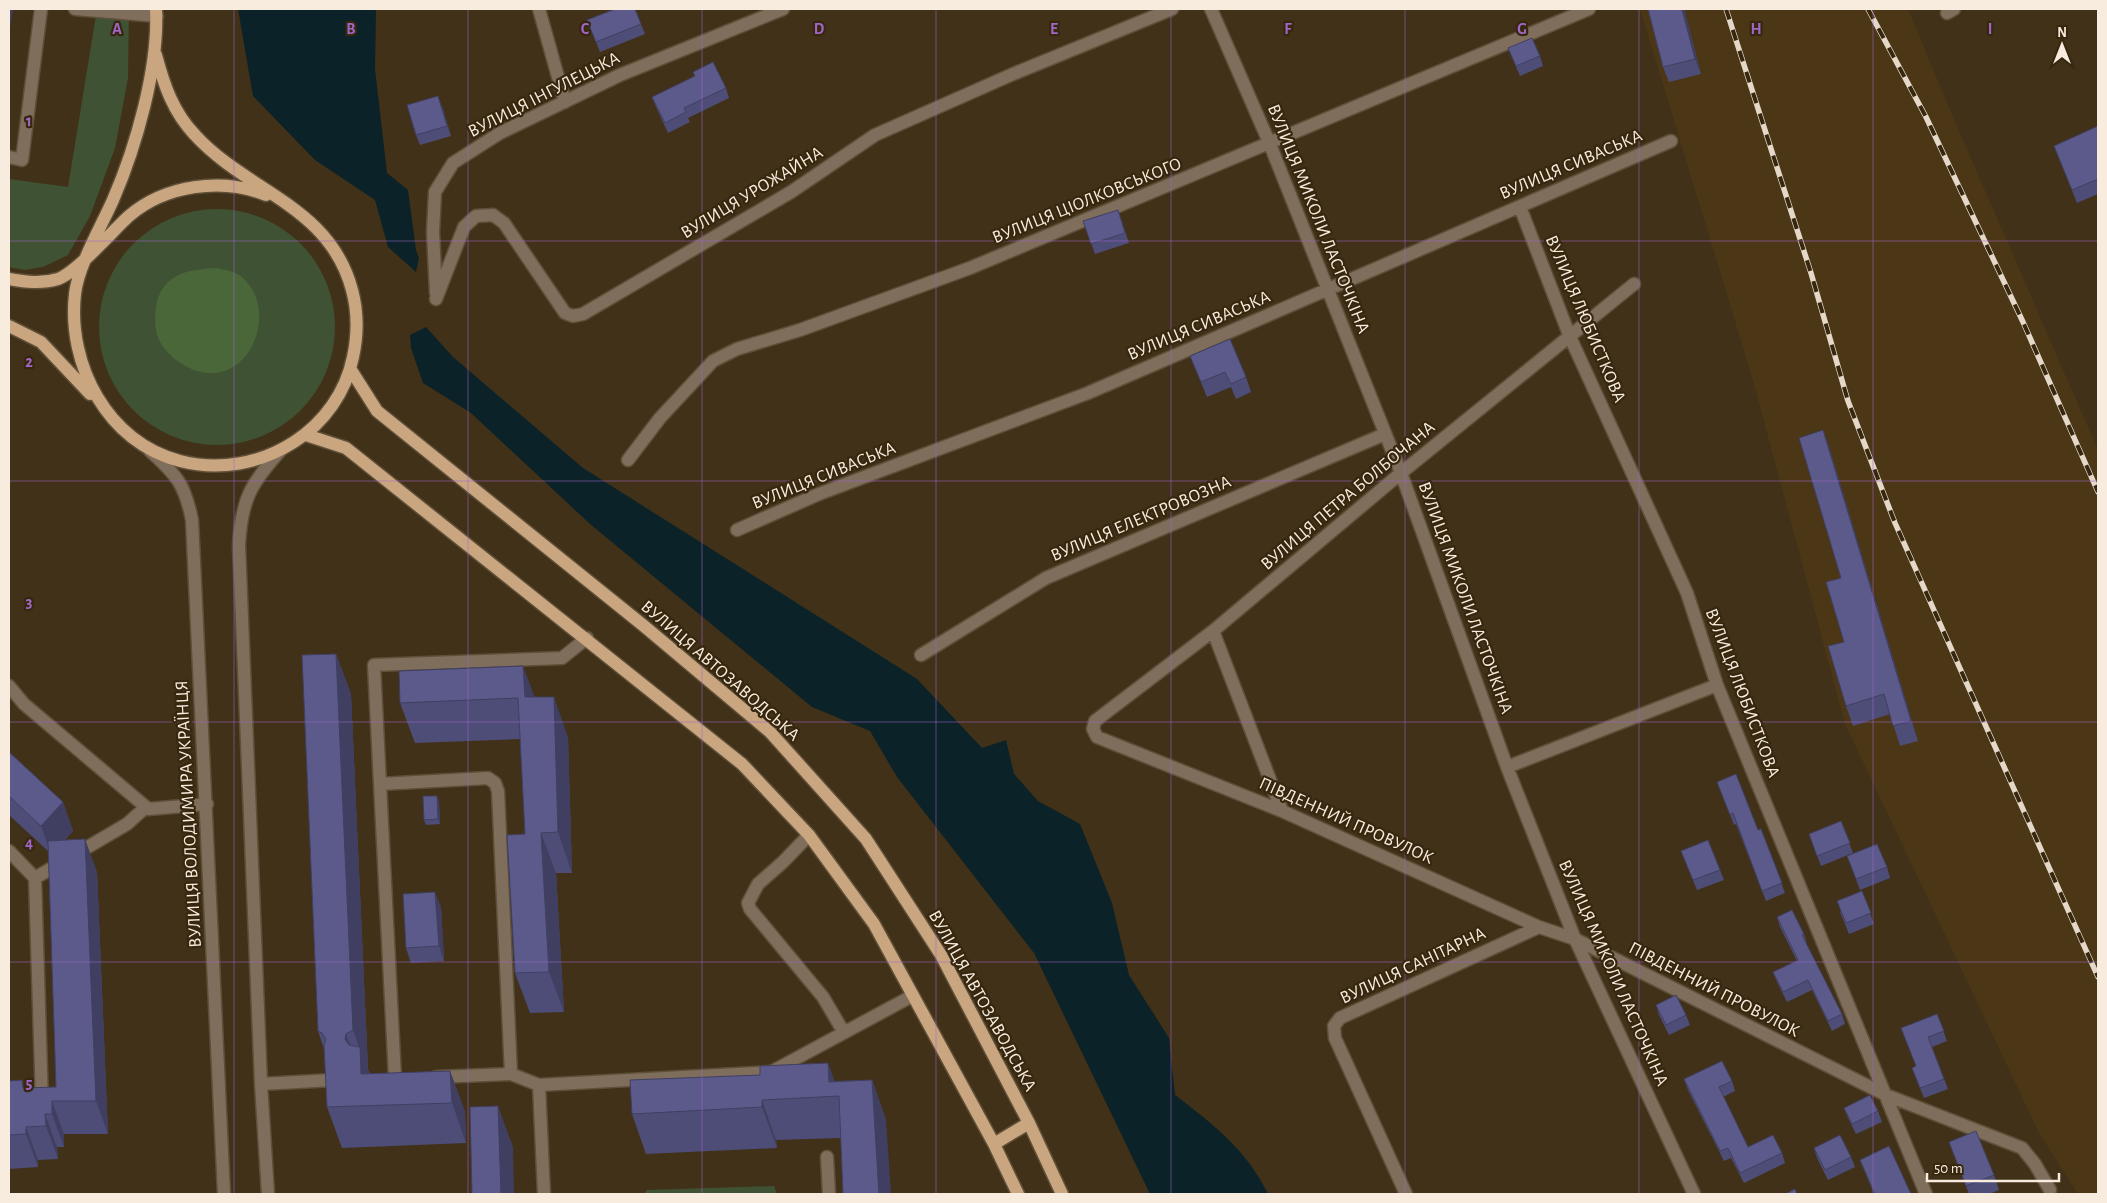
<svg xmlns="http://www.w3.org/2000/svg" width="2107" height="1203" viewBox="0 0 2107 1203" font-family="'Alegreya Sans',sans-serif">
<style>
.built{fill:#4b3616}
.green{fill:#3f5234}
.forest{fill:#4a6739}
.water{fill:#0b2228}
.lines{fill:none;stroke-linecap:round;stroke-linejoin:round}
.minor-casing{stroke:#5e4f38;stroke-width:15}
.major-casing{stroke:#5e4f38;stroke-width:15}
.minor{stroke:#7f6e5c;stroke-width:12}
.major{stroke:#caa680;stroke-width:12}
.rail-casing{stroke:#e4d8c9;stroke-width:5.5}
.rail{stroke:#37270e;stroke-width:4;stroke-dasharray:11;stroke-linecap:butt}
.wall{fill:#4e4d78}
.shaded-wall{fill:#403f61}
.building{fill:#5b5a8b;stroke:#403f61}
.grid{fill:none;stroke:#a066c8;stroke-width:1;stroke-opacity:0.55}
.labels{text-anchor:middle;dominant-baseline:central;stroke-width:4.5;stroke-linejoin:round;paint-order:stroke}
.street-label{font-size:18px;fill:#f7ecde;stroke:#37270e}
.grid-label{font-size:16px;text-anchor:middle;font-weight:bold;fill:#a066c8;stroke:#37270e;stroke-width:4.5;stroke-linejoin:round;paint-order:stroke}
</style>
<rect width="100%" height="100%" fill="#413118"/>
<!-- built -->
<path class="built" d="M1640 9H1908L1951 112 2098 450V1194H2078L2039 1133 1845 724 1752 377Z"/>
<!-- green -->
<path class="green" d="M97 9H129L128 78 115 148 90 216 68 255 43 267 24 270 9 267V179L68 187Z
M99 327a118 118 0 1 1 236 0a118 118 0 1 1-236 0Z
M774 1186 777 1194H644L647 1190Z"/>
<!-- forest -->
<path class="forest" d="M217 268C224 270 233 271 239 275 287 309 243 409 176 360 157 345 153 331 156 307 161 274 189 269 217 268Z"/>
<!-- water -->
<path class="water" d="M238 9H376L375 69 387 173 408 190 416 250 419 258 416 272 388 247 375 200 315 160 253 96Z
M426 327 453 357 583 468 917 679 982 748 1006 740 1014 774 1038 801 1080 824 1112 903 1129 975 1169 1038 1175 1095C1214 1125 1246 1149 1268 1194H1150L1034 953 897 777 870 731 812 707 590 524 471 413 423 383 411 348 410 335Z"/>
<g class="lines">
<defs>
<path id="minor" d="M75 9 157 16
M539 9 565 102
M1211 9 1269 142 1401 473 1507 767 1575 939 1694 1194
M1947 13 1954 9
M9 157 22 160 41 9
M1520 207 1570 337 1687 593 1717 685 1926 1194
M1634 284 1401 473 1213 631 1095 721 1093 729 1097 737 1282 811 1539 927 1575 939 1886 1095 2022 1148 2035 1164 2050 1190
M436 293 433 232 435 192 453 163 500 133 620 75 783 9
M436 299 464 227 476 216 493 215 504 223 565 313 573 316 583 314 791 192 875 135 1013 74 1172 9
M150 451C177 475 185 485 192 520L224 1194
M628 460 660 418 713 361 737 349 800 330 970 268 1589 9
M737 530 819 494 1088 393 1671 141
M1213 631 1282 811
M921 655 1046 578 1385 434
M9 686 24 704 146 807
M1507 767 1717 685
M380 784 395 1078
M809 835 783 862 758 884 748 903 750 909 823 997 843 1031
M9 851 35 878
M436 1077 511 1074
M261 1084 333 1080
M539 1085 771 1072 912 996
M42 1103 35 878 127 824 146 807 149 809 207 804
M827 1157 829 1194
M268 1194 261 1084 239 546C241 500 251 483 281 450
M544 1194 539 1085 511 1074 498 791 495 783 488 778 380 784 374 665 562 658 587 638
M1406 1194 1335 1038 1334 1026 1340 1018 1539 927"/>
<path id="major" d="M156 55C164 85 173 112 195 135 247 192 330 206 352 290 358 312 358 334 353 357 346 392 324 423 294 442 260 464 219 471 180 461 108 443 67 365 75 294 78 266 101 227 113 200 136 147 159 67 156 9
M9 279C26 282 41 284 58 279 72 274 94 251 105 240 113 232 120 224 129 216 165 185 222 177 266 195
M9 326 41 342 90 394
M351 370 377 411 644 626 770 732 866 839 941 955 1029 1123 1062 1194
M306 435 346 448 742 764 809 835 874 924 994 1144 1018 1194
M994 1144 1029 1123"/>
</defs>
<!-- minor casing -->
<use href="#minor" class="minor-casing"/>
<!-- major casing -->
<use href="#major" class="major-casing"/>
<!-- minor -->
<use href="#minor" class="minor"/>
<!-- major -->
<use href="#major" class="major"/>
<defs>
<path id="rail" d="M1726 9 1811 273 1848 401 1895 523 2098 977
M1868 9 1926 117 2023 322 2098 492"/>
</defs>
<!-- rail casing -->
<use href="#rail" class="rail-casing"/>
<!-- rail -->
<use href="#rail" class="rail"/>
</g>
<!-- wall -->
<path class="wall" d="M635 9 645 34 600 52 587 20Z
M1648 9H1684L1701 74 1669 82 1663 67Z
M1508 48 1540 56 1543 66 1520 76Z
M693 72 726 88 729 98 688 118 690 122 668 133 656 107 652 97 695 76Z
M442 106 451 136 420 145 416 135Z
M2098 126V194L2077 203 2054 146Z
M1118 210 1129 243 1095 254 1083 221Z
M1190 356 1246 377 1251 392 1236 399 1231 387 1207 397Z
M1823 430 1830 450 1918 741 1900 746 1890 714 1853 726 1846 706 1841 578Z
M336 654 351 694 368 1069 370 1074 450 1071 465 1112 466 1143 342 1148 327 1107 324 1049 318 1031Z
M534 697 568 737 572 873H556L564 1012 530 1013 515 973 525 834 520 739 415 743 400 703Z
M9 752 63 802 73 831 65 840 97 872 108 1134H64V1147H57L58 1159 38 1160V1167L9 1169V1081L25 1088 56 1087 48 851 9 815Z
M1721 792 1758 830 1761 829 1785 893 1766 901 1736 824 1734 825Z
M439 801 440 824 426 825 424 820Z
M1841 821 1853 853 1821 866 1809 834Z
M1708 840 1724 880 1697 890 1681 851Z
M1851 866 1887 867 1890 878 1860 890Z
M1862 891 1874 924 1849 934 1840 912Z
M441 907 444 961 411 963 406 948Z
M1777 917 1804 934 1807 944 1806 945 1842 1014 1845 1024 1832 1031 1812 990 1787 1002 1777 982 1773 972 1797 961 1780 927Z
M1656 1005 1686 1015 1690 1025 1669 1035 1659 1015Z
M1937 1014 1947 1041 1932 1047 1948 1089 1924 1098 1912 1068 1916 1066Z
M828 1063 834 1081 872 1080 886 1120 840 1138 776 1140 777 1148 646 1154 632 1114 760 1075Z
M1684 1079 1732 1081 1735 1091 1723 1097 1748 1147 1782 1153 1785 1163 1744 1183 1731 1158 1724 1161 1688 1090Z
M1844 1108 1878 1111 1882 1122 1856 1134 1848 1118Z
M1949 1142 1994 1175 1999 1190 1989 1194H1969Z
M1814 1148 1851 1157 1855 1167 1828 1180 1817 1158Z
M1860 1160 1911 1194H1874Z"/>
<!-- shaded-wall -->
<path class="shaded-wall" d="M10 9H13L9 35V18Z
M1682 9H1684L1701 74 1695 59Z
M438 96 442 106 451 136 447 126Z
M1823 430 1830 450 1918 741 1911 721Z
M336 654 351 694 368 1069 375 1088V1105L372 1106 361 1075 360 1080 345 1039 346 1034 361 1074 360 1050 353 1030Z
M523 666 538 706 525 697Z
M554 697 568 737 572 873 558 832Z
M437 796 439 801 440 824 438 819Z
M63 802 73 831 51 854 41 826Z
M541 833 556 873 564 1012 549 972Z
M85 839 97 872 108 1134 96 1101Z
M435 892 441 907 444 961 439 946Z
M828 1063 843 1104 829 1082Z
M450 1071 465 1112 466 1143 452 1103Z
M872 1080 886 1120 891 1194H879Z
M762 1100 776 1140 777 1148 762 1107Z
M52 1101 64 1134V1147L52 1114Z
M498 1106 513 1147 514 1194H501Z
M45 1114 57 1147 58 1159 46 1126Z
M26 1127 38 1160V1167L26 1134Z"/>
<!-- building -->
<path class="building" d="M615 9H635L641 24 596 42 587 20Z
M1648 9H1682L1695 59 1663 67Z
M1532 38 1540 56 1516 66 1508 48Z
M713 62 726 88 684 108 686 112 665 123 652 97 695 76 693 72Z
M438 96 447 126 416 135 407 105Z
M2098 126V179L2072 190 2054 146Z
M1118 210 1125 233 1091 244 1083 221Z
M1230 339 1246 377 1231 384 1225 372 1201 382 1190 356Z
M1823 430 1911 721 1893 726 1884 694 1846 706 1828 646 1844 642 1826 582 1841 578 1799 438Z
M336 654 353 1030 346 1034 345 1039 349 1045 360 1047 361 1074 450 1071 452 1103 327 1107 324 1045 326 1039 322 1033 318 1031 302 655Z
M523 666 525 697H554L558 832 541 833 549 972 515 973 507 835 525 834 518 698 400 703 399 671Z
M9 752 63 802 41 826 9 796Z
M1736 774 1758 830 1761 829 1782 883 1762 891 1733 813 1730 815 1717 782Z
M423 796H437L438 819 424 820Z
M1841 821 1850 843 1817 856 1809 834Z
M85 839 96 1101H52V1114H45L46 1126 26 1127V1134L9 1135V1081L22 1080 23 1088 56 1087 48 841Z
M1708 840 1720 870 1693 880 1681 851Z
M1877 844 1887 867 1856 879 1847 856Z
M1862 891 1871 913 1846 923 1837 901Z
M435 892 439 946 406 948 403 894Z
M1792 910 1804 934 1802 935 1842 1014 1828 1021 1808 980 1783 992 1773 972 1798 960 1777 917Z
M1676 995 1686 1015 1666 1025 1656 1005Z
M1937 1014 1944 1031 1928 1037 1944 1079 1920 1088 1912 1068 1916 1066 1901 1028Z
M1722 1061 1732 1081 1719 1087 1748 1147 1773 1135 1782 1153 1740 1173 1728 1148 1720 1151 1684 1079Z
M828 1063 829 1082 872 1080 879 1194H843L839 1096 762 1100V1107L632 1114 630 1080 760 1075V1066Z
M1870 1095 1878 1111 1852 1124 1844 1108Z
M498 1106 501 1194H472L470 1107Z
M1976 1131 1994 1175 1966 1186 1949 1142Z
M1840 1135 1851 1157 1825 1170 1814 1148Z
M1889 1146 1911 1194H1875L1860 1160Z
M1795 1189 1797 1194H1785Z"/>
<!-- grid -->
<path class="grid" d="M234 9V1194M468 9V1194M702 9V1194M936 9V1194M1171 9V1194M1405 9V1194M1639 9V1194M1873 9V1194M9 241H2098M9 481H2098M9 722H2098M9 962H2098"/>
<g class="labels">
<!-- street labels -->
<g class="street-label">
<text transform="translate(544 95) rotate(-27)">ВУЛИЦЯ ІНГУЛЕЦЬКА</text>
<text transform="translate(1571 165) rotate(-23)">ВУЛИЦЯ СИВАСЬКА</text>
<text transform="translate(752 193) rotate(-31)">ВУЛИЦЯ УРОЖАЙНА</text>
<text transform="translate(1087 201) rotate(-22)">ВУЛИЦЯ ЦІОЛКОВСЬКОГО</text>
<text transform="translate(1318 219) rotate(68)">ВУЛИЦЯ МИКОЛИ ЛАСТОЧКІНА</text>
<text transform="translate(1585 319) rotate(67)">ВУЛИЦЯ ЛЮБИСТКОВА</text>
<text transform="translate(1199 326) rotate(-23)">ВУЛИЦЯ СИВАСЬКА</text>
<text transform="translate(824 476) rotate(-22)">ВУЛИЦЯ СИВАСЬКА</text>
<text transform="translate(1348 496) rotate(-40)">ВУЛИЦЯ ПЕТРА БОЛБОЧАНА</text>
<text transform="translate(1141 519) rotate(-23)">ВУЛИЦЯ ЕЛЕКТРОВОЗНА</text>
<text transform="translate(1465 598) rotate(70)">ВУЛИЦЯ МИКОЛИ ЛАСТОЧКІНА</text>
<text transform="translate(720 671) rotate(41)">ВУЛИЦЯ АВТОЗАВОДСЬКА</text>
<text transform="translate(1742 693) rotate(69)">ВУЛИЦЯ ЛЮБИСТКОВА</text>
<text transform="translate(189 814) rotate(-93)">ВУЛИЦЯ ВОЛОДИМИРА УКРАЇНЦЯ</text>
<text transform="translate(1346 821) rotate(24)">ПІВДЕННИЙ ПРОВУЛОК</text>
<text transform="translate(1413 966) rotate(-25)">ВУЛИЦЯ САНІТАРНА</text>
<text transform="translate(1613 973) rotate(66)">ВУЛИЦЯ МИКОЛИ ЛАСТОЧКІНА</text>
<text transform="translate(1714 990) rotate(27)">ПІВДЕННИЙ ПРОВУЛОК</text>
<text transform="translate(982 1001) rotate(61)">ВУЛИЦЯ АВТОЗАВОДСЬКА</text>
</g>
</g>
<g class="grid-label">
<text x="117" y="34">A</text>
<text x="351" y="34">B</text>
<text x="585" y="34">C</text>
<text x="819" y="34">D</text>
<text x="1054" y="34">E</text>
<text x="1288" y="34">F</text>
<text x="1522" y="34">G</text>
<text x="1756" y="34">H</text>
<text x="1990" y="34">I</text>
<text x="29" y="126">1</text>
<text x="29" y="367">2</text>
<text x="29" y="607">3</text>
<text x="29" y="848">4</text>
<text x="29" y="1088">5</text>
</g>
<!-- border -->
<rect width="2107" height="1203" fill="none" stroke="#f7ecde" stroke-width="20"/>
<!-- north arrow -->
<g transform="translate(2062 45)" stroke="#37270e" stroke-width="4" paint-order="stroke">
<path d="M0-4L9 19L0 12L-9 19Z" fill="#f7ecde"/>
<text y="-8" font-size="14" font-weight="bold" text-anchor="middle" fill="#f7ecde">N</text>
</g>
<!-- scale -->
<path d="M1927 1173v8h132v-8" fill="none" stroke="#f7ecde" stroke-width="2.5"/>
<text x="1934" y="1173" font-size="15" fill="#f7ecde" stroke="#37270e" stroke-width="4" paint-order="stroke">50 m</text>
</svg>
